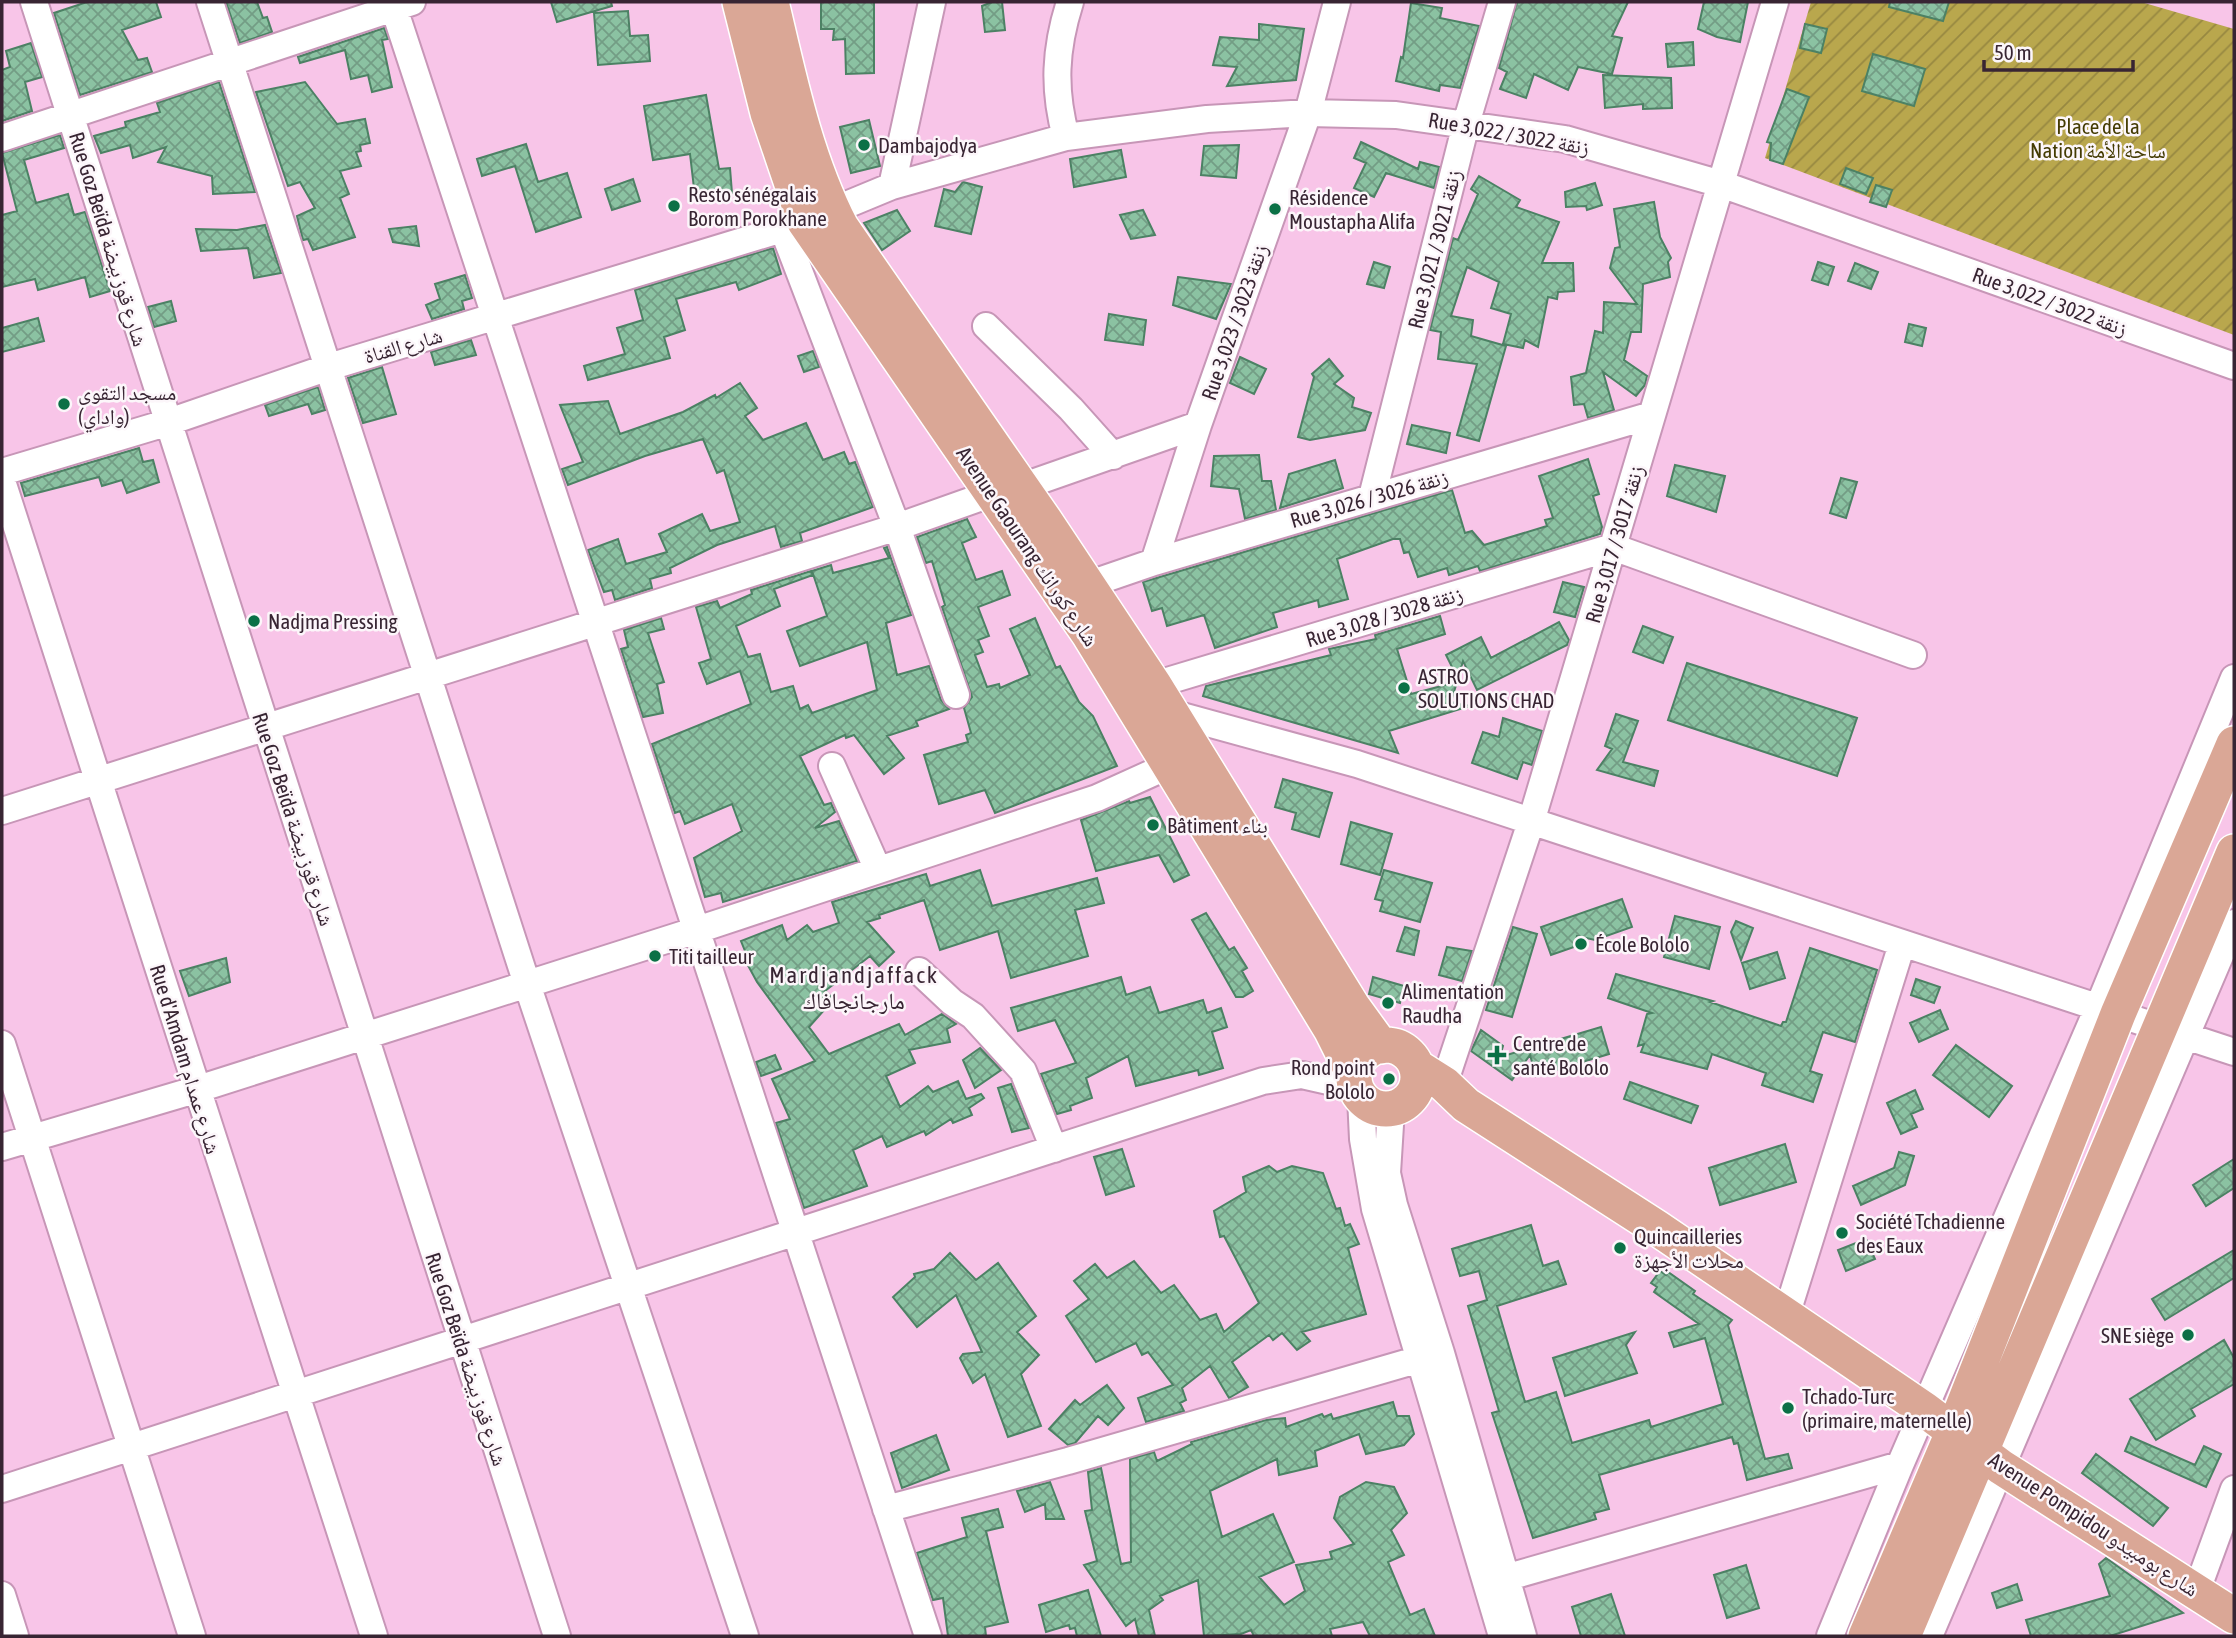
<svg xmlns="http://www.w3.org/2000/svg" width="2236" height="1638" viewBox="0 0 2236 1638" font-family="'Asap Condensed','Noto Naskh Arabic',sans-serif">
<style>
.garden{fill:url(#garden-furrows)}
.building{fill:url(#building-cross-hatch);stroke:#4c8164;stroke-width:2}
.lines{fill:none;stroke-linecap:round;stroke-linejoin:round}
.minor-casing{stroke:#c796b7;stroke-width:30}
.major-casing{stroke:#fff;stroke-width:38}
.minor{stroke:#fff;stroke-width:26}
.major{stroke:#daa796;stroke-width:35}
.poi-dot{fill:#0b7046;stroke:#fcf6fa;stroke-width:2.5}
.labels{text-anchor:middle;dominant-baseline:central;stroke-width:5;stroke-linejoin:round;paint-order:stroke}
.park-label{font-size:21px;fill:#443b03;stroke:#fcf6fa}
.street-label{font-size:21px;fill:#382533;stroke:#fcf6fa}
.poi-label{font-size:21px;fill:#382533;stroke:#fcf6fa;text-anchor:start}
.neighbourhood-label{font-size:23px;letter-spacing:2px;fill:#382533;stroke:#fcf6fa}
</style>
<defs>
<pattern id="garden-furrows" width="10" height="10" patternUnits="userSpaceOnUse" patternTransform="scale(1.75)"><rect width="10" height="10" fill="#b9a74d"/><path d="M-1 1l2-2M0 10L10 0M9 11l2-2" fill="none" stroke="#978841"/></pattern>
<pattern id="building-cross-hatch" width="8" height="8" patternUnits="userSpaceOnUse" patternTransform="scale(1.75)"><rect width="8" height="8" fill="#8bc2a2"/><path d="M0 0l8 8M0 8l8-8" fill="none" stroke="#739d85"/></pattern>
</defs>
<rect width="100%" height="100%" fill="#f8c5e8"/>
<!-- garden -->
<path class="garden" d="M1811 2H2141L2234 29V335L1765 158Z"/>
<!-- building -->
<path class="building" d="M87 2H156L161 17 122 30 138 60 147 58 152 72 80 95 54 13Z
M226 2H257L263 18 267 17 272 32 240 43Z
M551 2H611L612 6 557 22Z
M821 2H874V73L846 74 845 39 833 40 834 29H821Z
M992 2H1002L1005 30 985 32 982 6Z
M1517 2H1628L1612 36 1622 38 1612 74 1578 67 1568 90 1534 74 1526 98 1500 89 1507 72 1499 68Z
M1704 2H1748L1740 42 1717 37 1698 29Z
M1890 2H1949L1943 21 1889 7Z
M1411 3 1442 8 1440 18 1479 26 1460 88 1440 85 1439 91 1396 81 1401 57 1403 58Z
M628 11 630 36 648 35 650 61 598 65 594 13Z
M1259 24 1304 29 1296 80 1227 86 1237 67 1213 65 1220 37 1259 40Z
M1805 24 1827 29 1821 53 1800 48Z
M384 28 388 39 382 40 392 87 372 92 368 75 351 79 345 50 300 63 298 57Z
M1693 42 1694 65 1668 67 1666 44Z
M31 43 42 77 25 82 32 111 2 121V70L10 67 6 51Z
M1873 54 1925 69 1914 106 1862 91Z
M1603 75 1671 78 1672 108 1643 109V104L1605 108Z
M219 82 255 192 213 194 212 176 158 162 166 147 133 158 130 145 101 153 94 136 126 127 125 122 160 112 157 103Z
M305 82 337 124 365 119 370 143 360 145 361 151 356 152 361 166 340 171 349 194 340 198 355 237 313 250 308 239 303 240 297 216 315 208 300 182 288 186 256 92Z
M1787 89 1809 97 1783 164 1770 160 1771 143 1767 142Z
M706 95 719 169 730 168 732 193 695 197 690 154 653 160 644 106Z
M869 120 880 166 851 173 840 127Z
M60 135 64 148 24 160 36 203 68 194 74 215 85 212 110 291 90 297 85 277 38 290 35 279 2 287V215L17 211 2 153Z
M1361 142 1418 169 1420 162 1439 167 1434 188 1386 173 1374 197 1354 188 1366 163 1354 158Z
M526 144 538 182 567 173 581 217 536 232 515 166 482 176 477 159Z
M1239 145 1236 178 1201 175 1204 146Z
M1121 150 1126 177 1074 187 1070 159Z
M1846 168 1873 178 1866 194 1840 184Z
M1479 176 1520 200 1516 207 1559 222 1542 263H1573L1574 291 1558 292 1557 299 1548 297 1538 347 1525 340 1523 348 1503 344 1511 314 1491 308 1499 282 1467 267 1451 316 1473 320 1471 336 1506 346 1479 441 1457 435 1477 364 1438 359 1441 332 1430 330 1453 238 1458 240 1478 194 1471 189Z
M633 179 640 201 612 210 605 189Z
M963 182 982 187 971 234 935 226 944 189 955 192Z
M1595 183 1602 205 1587 210 1586 206 1566 207 1565 192Z
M1876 185 1892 190 1886 207 1870 202Z
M1654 202 1660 237 1671 258 1668 262 1670 277 1643 284 1641 332H1631L1624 360 1647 376 1645 385 1636 396 1603 372 1614 410 1588 418 1584 404 1574 405 1571 377 1586 373 1595 331 1603 333 1604 302 1637 304 1610 268 1615 248 1620 247 1614 209Z
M897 210 910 231 882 250 864 223Z
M1143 210 1155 235 1131 239 1120 215Z
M265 225 281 273 254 278 248 248 201 251 196 229 237 230Z
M416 226 419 246 393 242 389 229Z
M773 248 781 274 739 290 736 282 676 299 685 330 664 337 670 358 588 380 584 366 625 354 617 328 643 320 635 290Z
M1374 262 1390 267 1384 288 1367 284Z
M1818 262 1834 267 1828 285 1812 280Z
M1855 263 1878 272 1871 289 1848 281Z
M465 275 472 298 462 301 464 309 432 319 426 305 440 299 435 284Z
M1178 277 1231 284 1216 319 1173 305Z
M171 301 176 321 154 327 148 307Z
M1109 314 1146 320 1143 345 1105 340Z
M38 318 44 341 2 352V328Z
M1909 324 1926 328 1922 346 1905 342Z
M471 340 476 355 435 365 431 352Z
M813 351 819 367 804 372 798 356Z
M1240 357 1266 369 1254 394 1230 383Z
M1329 359 1343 376 1334 384 1354 398 1352 407 1371 413 1365 430 1310 440 1298 437 1314 377 1312 374Z
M382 367 396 414 363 423 348 378Z
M740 383 757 408 745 416 763 440 806 423 823 460 844 452 849 464 855 462 873 507 800 533 802 541 781 547 775 526 717 545 670 568 671 573 650 579 652 588 615 600 612 590 604 592 588 550 618 539 626 564 667 552 659 534 702 514 710 531 740 522 724 470 717 473 703 439 645 456 568 485 562 469 583 462 560 405 608 401 620 434 683 412 715 395 716 398Z
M318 387 325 410 312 414 308 404 269 416 265 405Z
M1412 425 1450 433 1446 453 1407 444Z
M139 448 143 462 153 460 159 482 127 493 122 480 102 486 99 477 25 496 21 483Z
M1259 455 1262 481H1271L1276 510 1245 519 1239 489 1211 486 1214 456Z
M1588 459 1599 494 1593 496 1602 527 1600 534 1480 571 1478 566 1449 575 1447 568 1418 577 1409 552 1404 553 1400 539H1393L1337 559 1348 599 1319 607 1318 600 1273 613 1277 627 1215 648 1204 615 1167 626 1162 608 1152 611 1143 582 1452 490 1465 533 1472 531 1484 545 1547 526 1545 520 1553 518 1539 476Z
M1335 460 1343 488 1280 508 1289 474Z
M1675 465 1725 476 1716 512 1667 496Z
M1841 478 1857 482 1846 518 1830 513Z
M967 519 976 537 962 543 976 580 1002 571 1010 595 978 607 989 636 978 640 983 652 975 655 987 687 999 684 1000 688 1030 675 1010 629 1035 618 1056 668 1060 666 1079 702 1093 716 1117 766 995 813 985 790 939 804 924 755 968 742 966 735 971 733 964 708 972 697 942 607 945 605 932 561 926 563 917 537Z
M887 547 911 615 886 623 897 675 929 666 941 700 949 709 916 721 918 726 887 736 904 758 884 774 854 735 846 738 845 735 800 756 824 805 831 803 835 812 815 828 839 821 857 861 723 902 721 893 705 897 694 858 742 831 732 804 685 824 680 811 675 813 652 744 751 704 740 671 707 684 699 663 711 659 696 607 717 601 720 608 752 594 751 590 811 571 813 575 774 589 780 606 736 626 748 657 760 654 771 692 793 686 800 709 808 705 812 713 877 690 867 642 800 666 787 631 827 616 812 571 831 565 833 573 889 558 884 548Z
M1563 582 1584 587 1575 617 1554 612Z
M1440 616 1445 634 1397 649 1411 694 1457 682 1451 702 1470 706 1389 731 1398 753 1203 696 1206 686 1331 655 1329 649 1376 639 1375 635Z
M661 618 664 629 648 633 664 682 657 684 663 713 643 717 621 649 628 647 624 630Z
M1559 622 1569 640 1567 645 1477 690 1463 661 1458 679 1446 655 1481 637 1491 658Z
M1643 626 1673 637 1663 663 1633 652Z
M1687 663 1857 718 1837 776 1668 720Z
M1616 714 1638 721 1623 762 1658 771 1654 786 1597 770 1612 749 1605 746Z
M1503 718 1542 731 1532 765 1523 762 1517 779 1472 763 1483 732 1499 737Z
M1283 779 1332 793 1319 837 1292 829 1296 813 1275 807Z
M1150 797 1189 875 1174 882 1159 855 1096 871 1081 820 1129 801 1130 803Z
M1351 822 1392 834 1380 875 1341 864Z
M980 870 992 906 1097 878 1104 903 1075 910 1088 956 1011 978 998 931 940 950 924 900 879 915 880 918 867 922 894 952 879 966 870 956 825 991 834 999 809 1027 829 1054 899 1024 905 1035 942 1014 956 1024 947 1029 950 1042 909 1050 915 1063 886 1076 900 1107 928 1086 933 1092 958 1081 966 1099 981 1094 984 1098 969 1108 972 1115 953 1123 951 1119 926 1135 924 1131 887 1147 882 1136 853 1150 867 1186 804 1208 776 1123 790 1119 772 1079 815 1061 757 982 744 958 747 956 741 941 782 925 787 940 807 925 813 932 839 923 832 902 926 874 930 886Z
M1384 870 1432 883 1420 922 1380 911 1383 901 1375 899Z
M1622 899 1632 927 1595 940 1577 936 1574 947 1551 955 1541 927Z
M1206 913 1229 950 1234 947 1247 968 1242 971 1253 991 1243 997H1236L1192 920Z
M1675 916 1720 927 1709 969 1664 957Z
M1736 921 1753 928 1741 960 1731 932Z
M1405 927 1419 931 1414 955 1397 951Z
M1513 927 1537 934 1512 1017 1486 1010Z
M1447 947 1472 951 1462 981 1439 975Z
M1810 948 1877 970 1855 1042 1823 1032 1810 1071 1822 1075 1813 1102 1762 1085 1766 1073 1712 1054 1707 1069 1641 1052 1644 1044 1638 1046 1647 1014 1652 1013 1608 998 1616 974 1713 1001 1710 1002 1781 1026 1783 1022H1786Z
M1777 952 1785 978 1750 989 1742 963Z
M226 958 230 982 189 996 180 971Z
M1121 977 1126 995 1150 987 1159 1013 1203 1000 1207 1013 1221 1008 1227 1027 1212 1032 1223 1068 1199 1075 1198 1070 1136 1086 1128 1056 1086 1078 1092 1098 1070 1106 1071 1110 1057 1114 1041 1074 1076 1063 1055 1020 1018 1031 1011 1008Z
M1373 977 1404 986 1400 1003 1369 994Z
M1916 979 1940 987 1934 1003 1911 995Z
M1940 1010 1948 1029 1919 1042 1910 1023Z
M1601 1027 1609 1054 1536 1076 1530 1055 1512 1080 1471 1051 1481 1030 1503 1046 1500 1057Z
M1956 1045 2012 1086 1989 1117 1933 1075Z
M980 1048 1001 1070 975 1088 963 1060Z
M775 1055 781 1069 761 1076 756 1062Z
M1630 1082 1698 1106 1691 1123 1624 1099Z
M1011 1084 1029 1128 1012 1132 998 1088Z
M1915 1090 1923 1109 1911 1114 1917 1127 1901 1134 1887 1103Z
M1785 1144 1796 1182 1720 1205 1709 1168Z
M1122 1149 1134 1186 1106 1195 1094 1157Z
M1899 1152 1914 1156 1905 1185 1861 1205 1853 1186 1894 1168Z
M2234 1159V1188L2206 1206 2193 1185Z
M1269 1166 1277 1172 1292 1166 1323 1173 1336 1209 1340 1208 1345 1226 1350 1224 1359 1244 1348 1248 1366 1314 1302 1332 1310 1341 1297 1350 1282 1333 1273 1340 1269 1335 1232 1362 1248 1387 1229 1398 1210 1366 1182 1388 1186 1400 1180 1403 1184 1411 1146 1422 1138 1398 1173 1385 1148 1352 1142 1355 1136 1343 1096 1362 1066 1316 1089 1299 1074 1281 1095 1264 1107 1278 1134 1261 1161 1293 1174 1285 1200 1320 1216 1314 1224 1332 1259 1303 1224 1236 1220 1237 1214 1211 1246 1192 1243 1177Z
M1531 1225 1543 1266 1558 1261 1566 1284 1497 1306 1525 1402 1556 1392 1572 1443 1649 1420 1651 1427 1723 1404 1705 1338 1674 1347 1669 1333 1699 1324 1654 1292 1657 1287 1651 1283 1660 1271 1666 1275 1668 1272 1695 1291 1693 1294 1732 1320 1728 1325 1765 1459 1788 1454 1792 1468 1747 1480 1738 1443 1734 1444 1732 1437 1599 1475 1609 1509 1594 1513 1596 1519 1533 1538 1492 1413 1499 1411 1468 1306 1487 1300 1479 1271 1460 1276 1452 1249Z
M1866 1239 1875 1259 1846 1271 1838 1250Z
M2234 1250V1278L2165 1320 2152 1299Z
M950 1253 976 1280 998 1263 1036 1316 1017 1332 1039 1355 1021 1374 1041 1426 1008 1437 985 1374 973 1383 960 1358 963 1354 982 1352 956 1295 917 1327 893 1297 915 1277 914 1274 934 1269Z
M1635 1332 1626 1345 1637 1373 1565 1396 1553 1358Z
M2224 1340 2234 1358V1384L2191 1409 2195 1416 2156 1440 2130 1399Z
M1107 1385 1124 1408 1108 1425 1098 1416 1075 1443 1068 1445 1049 1429 1075 1400 1080 1405Z
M1393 1402 1397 1416H1409L1414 1434 1404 1445 1366 1454 1359 1434 1315 1451 1317 1466 1279 1475 1277 1459 1210 1491 1222 1537 1273 1514 1294 1562 1259 1577 1284 1605 1305 1591 1296 1565 1332 1559 1330 1552 1354 1544 1334 1518 1340 1497 1366 1482 1394 1487 1407 1513 1391 1530 1404 1555 1388 1562 1410 1615 1424 1609 1435 1636H1370L1363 1622 1330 1629 1332 1636H1254L1251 1630 1241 1634 1204 1636 1198 1580 1160 1596 1163 1600 1149 1610 1155 1636H1139L1135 1619 1126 1626 1084 1565 1097 1561 1085 1511 1092 1510 1088 1472 1101 1468 1121 1564 1131 1562 1130 1459 1154 1452 1157 1461 1192 1444 1191 1442 1266 1420 1285 1418 1286 1427 1322 1414 1324 1417 1331 1414 1333 1419Z
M936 1435 949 1470 902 1488 891 1453Z
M2131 1437 2195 1465 2204 1446 2221 1454 2206 1487 2125 1451Z
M2096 1454 2168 1508 2153 1526 2082 1473Z
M1050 1482 1064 1519H1046L1045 1504 1025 1512 1017 1491Z
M998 1509 1003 1527 986 1531 1008 1622 985 1627 986 1636H948L943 1598 933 1600 917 1553 967 1537 962 1518Z
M2106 1558 2183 1613 2110 1636H2031L2026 1620 2110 1596 2099 1564Z
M1746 1565 1759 1608 1727 1618 1714 1575Z
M2017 1584 2022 1600 1997 1608 1992 1593Z
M1088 1590 1101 1636H1077L1075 1628 1070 1629 1069 1625 1046 1632 1039 1605Z
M1611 1594 1625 1636H1581L1572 1607Z"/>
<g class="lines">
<defs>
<path id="minor" d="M34 2 557 1636
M210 2 527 984 745 1636
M392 2 928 1636
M1066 137C1053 89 1055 49 1070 2
M2 138 412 2
M892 186 932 2
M783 229 897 527 956 695
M986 326 1071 409 1113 456
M2 472 166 423 329 367 805 222 892 186 1066 137 1207 119 1308 113 1396 115 1565 139 1721 184 2234 366
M2 481C127 865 248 1252 374 1636
M1021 487 1198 425
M1372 497 1466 124 1502 2
M1154 562 1198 425 1308 113 1337 2
M1087 585 1154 562 1652 415
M1154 685 1613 547 1913 655
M1171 713 1357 764 2234 1052
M832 766 878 870
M2 811 897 527 993 493
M919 971 952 1002 973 1016 1023 1071 1054 1149
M2 1044 192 1636
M1444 1084 1531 822 1775 2
M1361 1097 1363 1139 1375 1209 1502 1636
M1391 1109 1387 1173 1394 1205 1441 1353 1523 1636
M2 1147 195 1090 694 931 1097 798 1170 765
M1786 1316 1902 944
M2 1489 1263 1081 1302 1075 1355 1087
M886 1509 1068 1461 1420 1359
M1505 1578 1900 1465
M2197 1590 2234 1489
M2 1595 15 1636
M1830 1636 1900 1465 2098 1008 2234 678
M1929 1636 2234 923"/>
<path id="major" d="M740 2 768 113 805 222 1089 634 1331 1029 1354 1075
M771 2C789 78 805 157 841 227L1045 521 1154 685 1352 1006 1381 1046
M1354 1077a32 32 0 1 1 64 0a32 32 0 1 1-64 0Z
M1417 1067 1444 1084 1466 1105 1657 1228 1925 1410 2001 1467 2234 1616
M1866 1636 1954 1430 2118 1014 2234 744
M1903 1636 2234 852"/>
</defs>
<!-- minor casing -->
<use href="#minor" class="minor-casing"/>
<!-- major casing -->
<use href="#major" class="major-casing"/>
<!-- minor -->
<use href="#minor" class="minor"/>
<!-- major -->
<use href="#major" class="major"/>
</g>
<!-- markers -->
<g class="poi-dot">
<circle cx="864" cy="145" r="7"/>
<circle cx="674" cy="206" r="7"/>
<circle cx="1275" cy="209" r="7"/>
<circle cx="64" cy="404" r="7"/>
<circle cx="254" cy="621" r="7"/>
<circle cx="1404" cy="688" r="7"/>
<circle cx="1153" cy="825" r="7"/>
<circle cx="1581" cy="944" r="7"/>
<circle cx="655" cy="956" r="7"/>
<circle cx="1388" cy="1003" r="7"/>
<path d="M1493.5 1044.5h7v7h7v7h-7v7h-7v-7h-7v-7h7z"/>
<circle cx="1389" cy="1079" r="7"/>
<circle cx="1842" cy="1233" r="7"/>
<circle cx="1620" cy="1248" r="7"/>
<circle cx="2188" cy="1335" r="7"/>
<circle cx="1788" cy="1408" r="7"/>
</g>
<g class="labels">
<!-- park labels -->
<g class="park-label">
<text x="2098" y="126">Place de la<tspan x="2098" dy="24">Nation ساحة الأمة</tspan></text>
</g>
<!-- street labels -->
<g class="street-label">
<text transform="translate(1509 133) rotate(10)">Rue 3,022 / زنقة 3022</text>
<text transform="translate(109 239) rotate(73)">Rue Goz Beïda شارع قوز بيضة</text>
<text transform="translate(1434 249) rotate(-76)">Rue 3,021 / زنقة 3021</text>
<text transform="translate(2050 301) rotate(20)">Rue 3,022 / زنقة 3022</text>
<text transform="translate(1234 322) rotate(-71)">Rue 3,023 / زنقة 3023</text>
<text transform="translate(403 345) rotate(-16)">شارع القناة</text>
<text transform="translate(1369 498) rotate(-16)">Rue 3,026 / زنقة 3026</text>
<text transform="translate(1614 544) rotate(-74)">Rue 3,017 / زنقة 3017</text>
<text transform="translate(1028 546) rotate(56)">Avenue Gaourang شارع كورانك</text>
<text transform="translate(1384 616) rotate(-17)">Rue 3,028 / زنقة 3028</text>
<text transform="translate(294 819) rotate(72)">Rue Goz Beïda شارع قوز بيضة</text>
<text transform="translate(186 1059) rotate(73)">Rue d'Amdam شارع عمدام</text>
<text transform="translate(467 1359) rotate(72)">Rue Goz Beïda شارع قوز بيضة</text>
<text transform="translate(2094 1524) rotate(33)">Avenue Pompidou شارع بومبيدو</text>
</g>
<!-- poi labels -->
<g class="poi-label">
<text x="878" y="145">Dambajodya</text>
<text x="688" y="194">Resto sénégalais<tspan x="688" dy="24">Borom Porokhane</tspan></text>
<text x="1289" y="197">Résidence<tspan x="1289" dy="24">Moustapha Alifa</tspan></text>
<text x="78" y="392">مسجد التقوى<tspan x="78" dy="24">(واداي)</tspan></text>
<text x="268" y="621">Nadjma Pressing</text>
<text x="1418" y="676">ASTRO<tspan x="1418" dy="24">SOLUTIONS CHAD</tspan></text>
<text x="1167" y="825">Bâtiment بناء</text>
<text x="1595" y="944">École Bololo</text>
<text x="669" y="956">Titi tailleur</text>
<text x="1402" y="991">Alimentation<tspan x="1402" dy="24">Raudha</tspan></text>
<text x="1513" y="1043">Centre de<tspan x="1513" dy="24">santé Bololo</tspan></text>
<text x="1375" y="1067" text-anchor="end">Rond point<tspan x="1375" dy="24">Bololo</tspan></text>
<text x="1856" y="1221">Société Tchadienne<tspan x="1856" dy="24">des Eaux</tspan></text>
<text x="1634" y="1236">Quincailleries<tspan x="1634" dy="24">محلات الأجهزة</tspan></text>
<text x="2174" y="1335" text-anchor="end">SNE siège</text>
<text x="1802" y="1396">Tchado-Turc<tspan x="1802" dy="24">(primaire, maternelle)</tspan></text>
</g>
<!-- neighbourhood labels -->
<g class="neighbourhood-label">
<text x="854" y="975">Mardjandjaffack<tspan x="854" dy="26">مارجانجافاك</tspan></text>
</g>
</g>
<!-- border -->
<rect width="2236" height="1638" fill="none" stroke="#382533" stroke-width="7"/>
<!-- scale -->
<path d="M1984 60v10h149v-10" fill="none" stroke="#382533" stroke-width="3.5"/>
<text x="1994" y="60" font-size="21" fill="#382533" stroke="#fcf6fa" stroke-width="5" paint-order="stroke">50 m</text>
</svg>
